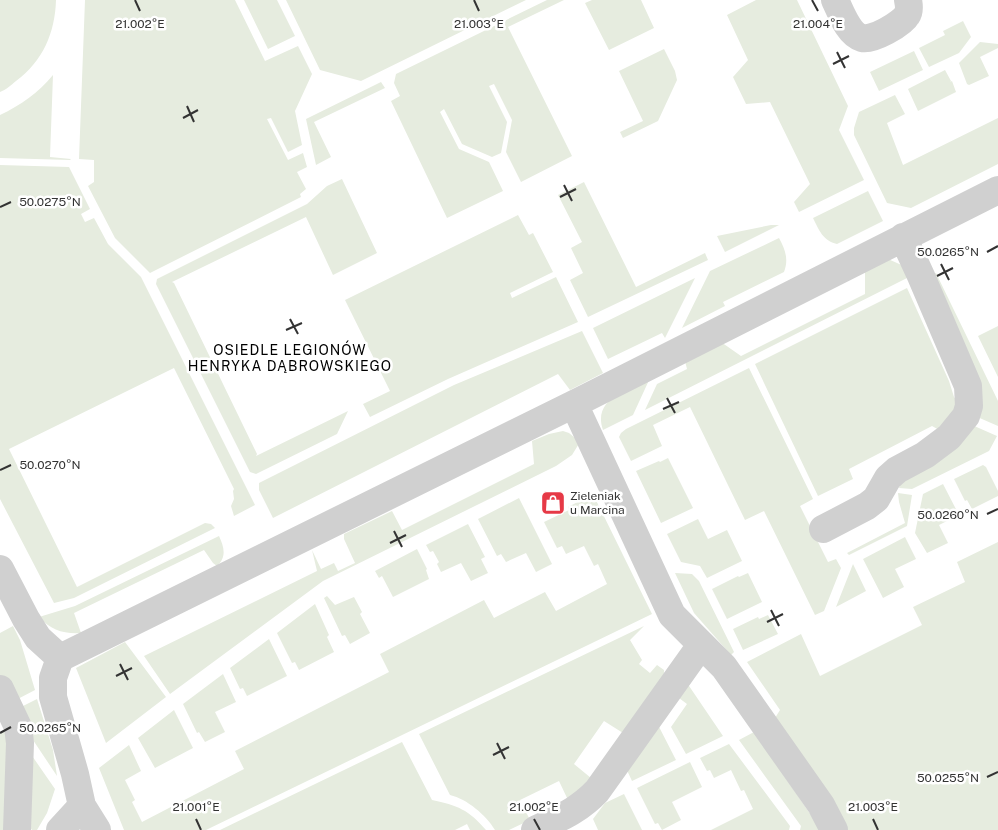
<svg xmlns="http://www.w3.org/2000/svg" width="998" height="830" viewBox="0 0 998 830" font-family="'Public Sans',sans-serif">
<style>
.green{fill:#e6ecdf}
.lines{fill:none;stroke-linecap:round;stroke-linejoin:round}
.street{stroke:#d0d0d0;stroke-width:28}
.ticks{fill:none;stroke:#333;stroke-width:2}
.labels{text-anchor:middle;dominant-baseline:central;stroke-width:5;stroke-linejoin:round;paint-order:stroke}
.poi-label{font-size:12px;fill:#333;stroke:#fff;text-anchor:start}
.neighbourhood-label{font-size:14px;letter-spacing:1px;fill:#000;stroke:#fff}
.ticks-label{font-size:12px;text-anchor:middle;fill:#333;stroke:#fff;stroke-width:5;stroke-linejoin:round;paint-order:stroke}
</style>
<rect width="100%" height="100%" fill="#fff"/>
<!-- green -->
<path class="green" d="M0 0H56C55 33 43 61 16 81 11 85 6 90 0 92Z
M85 0H235L265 61 298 46 312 74 295 111 302 145 288 152 271 118 267 119 288 160 303 153 307 167 297 172 306 189 300 194 301 197 150 273 115 238 88 186 94 182V160L79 159Z
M244 0H277L295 36 268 49Z
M286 0H526L361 81 320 70Z
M547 0H564L508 27 572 156 521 182 506 152 512 120 494 84 489 86 507 122 501 153 492 157 462 144 444 109 440 112 459 149 489 162 503 191 447 218 391 101 400 96 394 83 396 74Z
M592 0H641L654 28 609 50 585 3Z
M756 0H797L848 106 839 130 864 180 799 212 794 202 810 184 770 102 746 104 733 77 748 60 727 15Z
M963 21 971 37 959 53 929 67 919 48 945 35 943 31Z
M980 42 998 44V48L980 57 989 76 969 85 967 84 959 63Z
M664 49 675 71 677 80 658 121 623 138 620 132 643 121 619 71Z
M914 51 923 70 879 91 870 72Z
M945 70 951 81 950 82 952 81 956 92 918 111 908 89Z
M53 75 50 157 71 159 70 160 0 158V115C21 105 38 93 53 75Z
M381 82 385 88 314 122 331 157 316 165 306 119Z
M895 95 905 114 887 123 903 165 998 118V164L911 208 887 203 854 135V128L859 112Z
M0 165 69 167 90 209 81 214 85 222 94 218 108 244 141 277 255 505 234 516 231 506 234 499 233 491 234 489 174 368 9 449 77 587 205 523 211 524 215 528 74 598 54 603 0 499Z
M342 179 377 253 333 275 306 217 172 282 174 283 257 454 256 456 348 411 337 434 256 474 250 472 156 284 157 279 307 204 327 186Z
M584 182 636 287 705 253 708 260 588 317 570 280 583 273 571 248 582 242 558 195Z
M868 191 883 221 837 244C823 241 819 230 813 218Z
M518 215 529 235 533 233 553 272 510 293 512 298 556 277 578 322 448 379 370 417 363 404 390 391 345 300Z
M771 225H779L725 252 717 236Z
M779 238C785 249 789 259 784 272L723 302 725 306 682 328 710 271Z
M888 259 906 267 911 276 645 410 657 384 687 369 685 361 721 342 741 356 865 294V270Z
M936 273 998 401V426L975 416 931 275Z
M695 278 665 338 662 333 608 359 593 328Z
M907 288 949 381 954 397 959 404 941 431 932 426 849 469 853 479 818 496 755 364Z
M998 326V377L978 336Z
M582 331 603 373 570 390 558 374 273 518 259 490V483L454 385Z
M749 368 813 499 800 506 828 562 836 559 841 568 824 611 815 615 764 511 745 520 690 407 653 425 662 446 631 461 619 437 621 433 626 429Z
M650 378 633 415 603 430C592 399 628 389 650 378Z
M972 425 997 436 989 451 912 489 899 488 901 482Z
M563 431 569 433 580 442 572 455 556 466 323 581 170 694 144 656 317 571 312 550 321 569 334 563 338 571 355 563 344 539V534L392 511 402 530 534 464 532 441 549 434Z
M668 458 693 508 661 523 636 471 659 461 660 462Z
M983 465 986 467 998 491V496L972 509 967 500 965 501 954 479Z
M943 484 959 515 939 525 948 543 927 553 915 533 923 494Z
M898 493 912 495 907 526 849 555 847 553 905 523 899 502Z
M593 494 652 614 206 830H124L99 768 129 745 141 771 125 780 135 800 132 802 142 822 244 769 235 751 389 672 380 654 484 600 494 618 545 592 556 611 607 584 598 564 594 566 584 546 566 554 562 546 557 548 544 522 569 510 568 507Z
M519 498 552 564 536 572 526 553 506 562 501 554 497 556 478 519Z
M698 519 708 539 727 530 742 561 707 578 700 566 681 562 667 534Z
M468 524 485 557 481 559 488 573 471 581 461 563 441 572 437 564 439 562 433 551 430 552 426 545Z
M219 536C224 547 227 557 217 566L213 563 204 550 74 613 81 633C63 634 51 630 39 617L75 606Z
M905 537 916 559 895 569 904 587 883 598 863 559Z
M998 542V830H846L775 718 780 710 747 662 801 634 820 676 922 625 913 607 965 582 957 562Z
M417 549 427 569 426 570 429 579 393 597 382 576 379 578 375 571Z
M853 564 866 591 836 607Z
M675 573 692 574 699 581 734 652 731 655 694 613Z
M748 573 762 602 727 619 712 589 738 576 739 577Z
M327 596 335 605 354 597 362 612 360 614 370 633 350 644 345 635 342 636 324 598Z
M315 604 329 635 327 637 334 652 299 670 295 662 292 663 277 633Z
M768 615 778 634 743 650 733 629 758 617 759 619Z
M13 626 20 640 35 690 12 702 0 677V633Z
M644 626 630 640 642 660 639 664 650 673 657 665 664 670V674L623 733 604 721 574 764 591 778 568 800 559 781 520 800 530 820 509 830H495C486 815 467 799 450 795L419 734Z
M269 639 287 676 247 696 243 688 240 689 230 668Z
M125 642 166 697 106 743 76 668Z
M223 674 236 702 215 712 225 732 205 742 199 732 197 733 183 704Z
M685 680 723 736 686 754 671 727 687 704 675 695Z
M37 699 53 750 57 776 29 734 17 709Z
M174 710 193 748 155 768 138 738Z
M656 721 676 760 632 781 625 766Z
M7 730 9 830H0V734Z
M754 732 813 818 819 830H800L801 826 739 740Z
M402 742 432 800C457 805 469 810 486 830H470L467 824 455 830H220Z
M729 744 790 826 789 830H711L753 809 744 790 741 791 731 770 714 778 710 770 707 771 700 758Z
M28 750 55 789 47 813 37 830H32L26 823Z
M690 762 702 787 672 802 681 820 662 830 658 823 655 824 637 788Z
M624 794 642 830H598L593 819 605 803Z"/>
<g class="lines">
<!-- street -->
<path class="street" d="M835 0C841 12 848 34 862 38 872 41 902 24 907 15 910 11 909 5 908 0
M574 404 672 615 724 667 821 805 834 830
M823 529 867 506 876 499 888 478 897 470 925 455 949 437 966 416 969 406 968 386 921 276 903 237
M0 569 26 619 38 638 60 658 53 678V697L75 774 82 806 97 830
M60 658 574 404 998 190
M0 689 18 727 20 743 17 830
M60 830 82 806
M535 830C559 818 578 811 597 791L701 645"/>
</g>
<!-- ticks -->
<path class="ticks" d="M135 0 140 11M474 0 479 11M812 0 818 11M837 52 845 68M833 64 849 56M187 106 194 122M183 118 198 110M564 185 572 201M560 197 576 189M0 207 11 202M987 252 998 246M941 264 949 280M937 276 953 268M290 319 298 334M286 330 302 323M667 398 675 413M663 409 679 402M0 470 11 465M987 514 998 509M394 531 402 547M390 543 406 535M771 610 779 626M767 622 783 614M120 664 128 680M116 676 132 668M0 733 11 727M497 743 505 759M493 755 509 747M987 777 998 772M196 819 201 830M534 819 540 830M873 819 878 830"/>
<!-- icons -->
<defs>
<symbol id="shop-square" viewBox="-11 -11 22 22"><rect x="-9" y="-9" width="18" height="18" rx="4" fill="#e63946" stroke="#fff"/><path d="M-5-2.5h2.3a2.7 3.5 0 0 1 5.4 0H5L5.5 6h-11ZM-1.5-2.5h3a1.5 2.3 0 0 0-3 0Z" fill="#fff"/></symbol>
</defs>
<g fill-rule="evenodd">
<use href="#shop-square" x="539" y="489" width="28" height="28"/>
</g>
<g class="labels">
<!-- poi labels -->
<g class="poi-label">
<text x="570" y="496">Zieleniak<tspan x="570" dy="14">u Marcina</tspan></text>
</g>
<!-- neighbourhood labels -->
<g class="neighbourhood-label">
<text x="290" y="350">OSIEDLE LEGIONÓW<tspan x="290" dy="16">HENRYKA DĄBROWSKIEGO</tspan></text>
</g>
</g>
<g class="ticks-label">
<text x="140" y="28">21.002°E</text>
<text x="479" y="28">21.003°E</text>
<text x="818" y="28">21.004°E</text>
<text x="50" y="206">50.0275°N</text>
<text x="948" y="256">50.0265°N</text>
<text x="50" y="469">50.0270°N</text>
<text x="948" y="519">50.0260°N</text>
<text x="50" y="732">50.0265°N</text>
<text x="948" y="782">50.0255°N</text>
<text x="196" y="811">21.001°E</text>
<text x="534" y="811">21.002°E</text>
<text x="873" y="811">21.003°E</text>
</g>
</svg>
